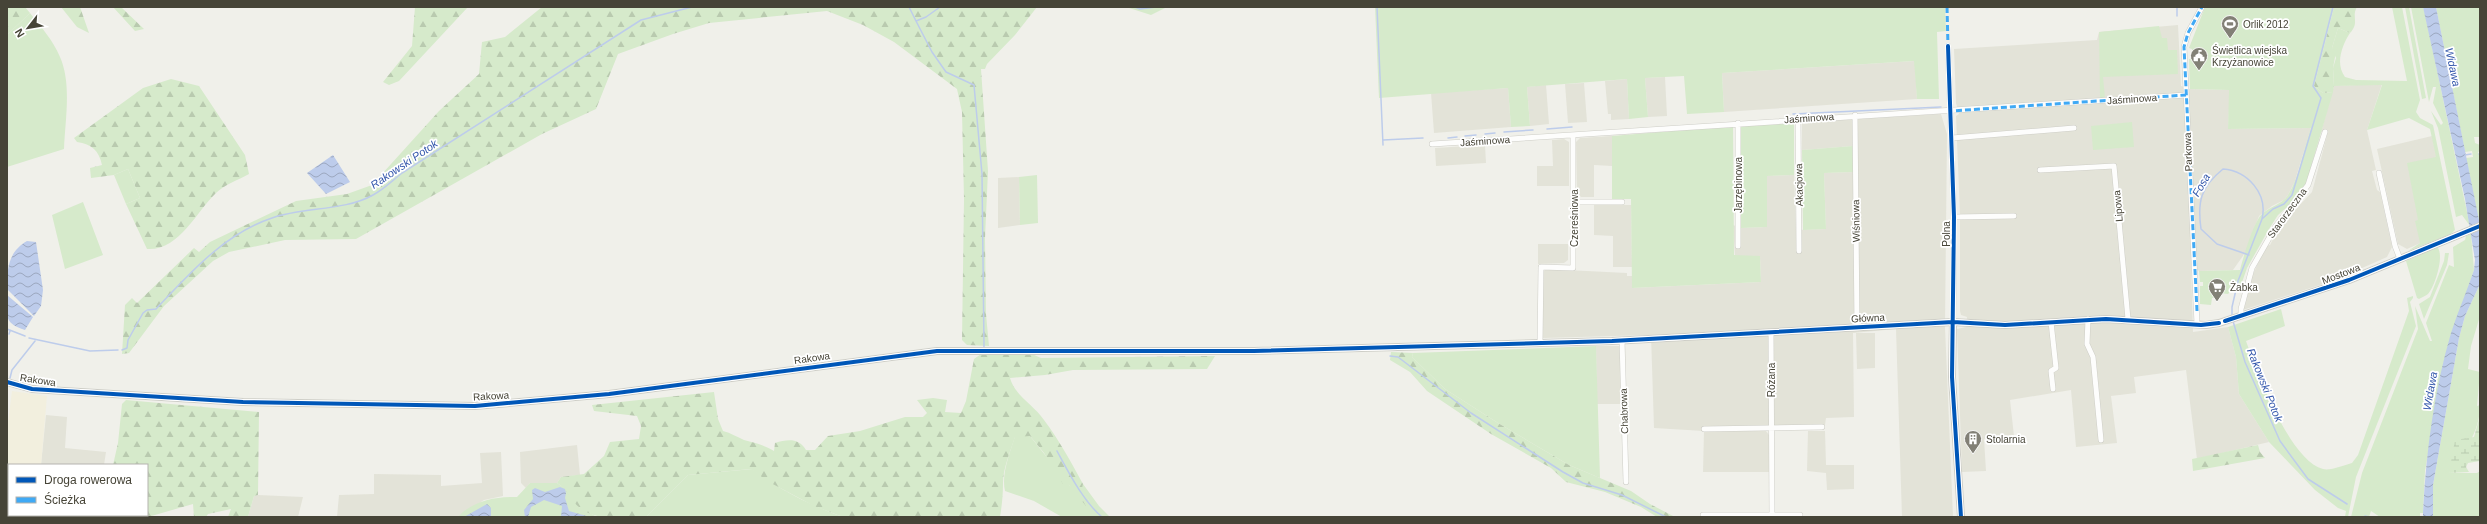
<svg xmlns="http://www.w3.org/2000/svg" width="2487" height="524" viewBox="0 0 2487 524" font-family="Arial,sans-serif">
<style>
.residential{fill:#e3e3d8}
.commercial{fill:#f2efde}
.green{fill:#d6eacb}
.forest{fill:url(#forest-firs)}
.wetland{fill:url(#wetland-marsh)}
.water{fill:url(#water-waves)}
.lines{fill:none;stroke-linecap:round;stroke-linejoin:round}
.stream{stroke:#bdcceb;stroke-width:1.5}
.minor-casing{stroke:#cecec7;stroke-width:6}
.tertiary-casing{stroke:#cecec7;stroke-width:8}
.minor{stroke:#fdfdfc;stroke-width:5}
.tertiary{stroke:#fdfdfc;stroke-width:6}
.quiet{stroke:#3fa9f5;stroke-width:3;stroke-dasharray:6 3;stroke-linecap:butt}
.cycleway-casing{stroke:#fff;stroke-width:6}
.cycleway{stroke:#0057b8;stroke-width:4}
.labels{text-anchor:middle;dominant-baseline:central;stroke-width:3.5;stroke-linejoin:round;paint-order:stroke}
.poi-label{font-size:10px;fill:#464437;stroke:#fff;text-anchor:start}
.street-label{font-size:10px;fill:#464437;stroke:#fff}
.water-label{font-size:11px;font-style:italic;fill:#3558ac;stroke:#fff}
</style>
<defs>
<pattern id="forest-firs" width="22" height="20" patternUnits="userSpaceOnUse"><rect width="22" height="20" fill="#d6eacb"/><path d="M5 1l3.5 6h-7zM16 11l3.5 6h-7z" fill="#b9caaf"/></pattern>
<pattern id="wetland-marsh" width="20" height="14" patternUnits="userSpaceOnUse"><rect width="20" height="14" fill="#d6eacb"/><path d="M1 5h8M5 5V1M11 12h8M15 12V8" fill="none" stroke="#b9caaf"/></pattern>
<pattern id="water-waves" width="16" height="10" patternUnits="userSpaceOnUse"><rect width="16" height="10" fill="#bdcceb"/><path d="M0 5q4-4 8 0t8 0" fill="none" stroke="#9ba7bf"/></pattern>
</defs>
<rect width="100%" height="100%" fill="#f0f0ea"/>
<!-- residential -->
<path class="residential" d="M2178 25 2181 86 2190 89 2230 90 2228 129 2311 128 2295 181 2288 195 2284 200 2272 206 2259 216 2245 253 2233 270 2199 271 2191 265 2193 332 2228 327 2236 357 2239 394 2269 442 2197 459 2186 370 2134 377 2136 393 2111 396 2117 443 2076 447 2071 390 2010 400 2014 436 1984 439 1986 471 1962 472 1957 329 1966 327 1967 317 1961 315 1960 311V215L1956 116 1959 114 1956 103 1954 49 2097 40 2099 32Z
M1915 61 1917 99 1724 112 1722 73Z
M1665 77 1667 116 1648 117 1645 78Z
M1627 79 1629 119 1611 120V114H1608L1605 81Z
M1584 83 1587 122 1568 123 1565 84Z
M2382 84 2367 130 2376 170 2372 171 2377 190 2380 192 2392 247 2387 257 2335 280 2243 310 2249 283 2266 246 2270 245 2279 227 2312 192 2328 132H2321L2334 86Z
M1546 85 1549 124 1530 126 1527 87Z
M1508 88 1511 127 1434 133 1431 93Z
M1941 114 1947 134 1945 327 1953 517H1902L1896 329 1853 333 1854 417 1826 418 1825 425H1778L1766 431 1769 435V472H1703L1704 431 1654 428 1651 335 1543 338 1542 273 1546 269 1627 273V276H1632L1633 288 1761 282 1760 256H1735L1733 225 1741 228 1767 227V176L1794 175 1796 230 1826 229 1824 173 1853 172V146L1802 150V122Z
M1612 136V166L1594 165V197H1581L1577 193 1576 142 1580 138Z
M2432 136 2452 229 2407 249 2398 244 2377 149Z
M1564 139 1569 142V186H1537V166H1553L1552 140Z
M1485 145 1486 163 1436 166 1435 148Z
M1019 177 1020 225 998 228V178Z
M1594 205H1631L1632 267H1613V236L1594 235Z
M1538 244H1568V260L1564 263 1538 264Z
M1856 333H1875V368L1857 369Z
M1596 346H1620L1622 404H1597Z
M46 415 67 417 65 448 106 452 104 465H41Z
M1808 431H1825L1826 465H1854V489L1827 490 1826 473 1807 471Z
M577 445 580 475 561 477 557 483H530L526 488 521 483 520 452Z
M501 452 503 496 484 500 458 517H337L339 495 374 494V474L441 475V486L482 483 480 453Z
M258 495 303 497 298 517H248L254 496Z"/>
<!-- commercial -->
<path class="commercial" d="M12 391 47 396 41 465H9V515H89V517H7V430Z"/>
<!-- green -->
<path class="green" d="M1375 7H1945L1946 31 1937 32 1939 99H1917L1914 61 1722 73 1724 112 1687 114 1684 76 1645 78 1648 117 1629 119 1627 79 1527 87 1530 126 1511 127 1508 88 1379 98Z
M2205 7H2334L2314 86 2323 93 2333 92 2306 184 2294 201 2278 215 2269 229 2247 268 2241 285 2236 286 2228 294 2219 293V298H2212L2211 305 2200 304V286H2203V282H2200L2199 271 2240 270C2243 258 2253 224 2261 215 2268 207 2282 205 2288 195 2300 176 2303 150 2311 128L2228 129 2229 90 2190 89 2189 59H2192V49L2189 48Z
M2392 7H2402L2420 100 2416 112 2420 118 2433 125 2455 230 2451 234 2408 251 2420 243 2415 221 2418 220 2407 163 2436 157 2430 129 2409 118 2367 130 2382 85 2334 86 2333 68 2336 58 2332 48 2338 28 2350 33C2342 45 2335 64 2345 77L2356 80 2407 81Z
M2405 7H2409L2426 98 2422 99Z
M2411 7H2423L2425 14 2470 226 2462 215 2456 217 2438 128 2431 111 2441 125 2443 123 2433 103 2436 87H2433L2429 102Z
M2436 7H2480V137H2474L2475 143 2480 145V151L2478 152 2480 157 2479 222 2466 158 2473 157 2472 151 2465 152Z
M30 13C41 27 53 40 60 57 72 84 65 121 64 149L7 167V35Z
M2159 26 2162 38H2167L2168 50H2177L2178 74 2103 77 2105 98 2100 99 2099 32Z
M1794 122V175L1767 176V227L1741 228 1740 126Z
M2132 122 2134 147 2093 150 2091 126Z
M1733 126 1734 255 1760 256 1761 282 1632 288 1631 199H1612V136Z
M1853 146V172L1824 173 1826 229 1803 230 1802 150Z
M128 169 140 198 126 204 114 175Z
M1037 175 1038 223 1020 225 1019 177Z
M83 202 103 255 65 269 52 215Z
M2471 234 2474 270 2444 361 2425 471 2423 513H2420V517H2380L2371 511 2369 517H2351L2362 473 2418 329 2415 306 2430 341H2432L2426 323 2449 265 2454 267 2453 247 2465 240 2466 236Z
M2435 248H2438C2444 257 2435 286 2428 294 2426 296 2422 297 2419 299L2417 298 2406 261Z
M2445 253H2449L2447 265 2424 319 2419 304 2430 297 2444 261Z
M2480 284V316L2471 346 2468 369 2480 372 2477 406 2480 405C2480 433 2464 451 2449 473H2477L2480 471V517H2433V485L2459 338 2465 316Z
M2413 296V298L2410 302 2416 326 2356 477 2348 517H2345L2346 511 2338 508 2315 490 2269 442 2239 394 2236 357 2228 327 2281 309 2285 326 2246 341C2257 371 2289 460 2323 469 2330 471 2345 465 2352 463L2358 455 2409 311 2407 298Z
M1596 346 1600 478 1569 465 1498 423 1445 389 1412 357 1413 353Z
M1020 434 1030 436 1069 485 1090 502 1081 488 1083 484 1099 506 1110 517H1062L1034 501 1005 491C1001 474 1010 453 1015 436Z
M752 469C780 490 810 505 843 517H646L688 475Z
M530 483H557L566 489 579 507 597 517H458C472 501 496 496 517 497Z"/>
<!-- forest -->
<path class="forest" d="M7 7H25L30 13 7 35Z
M61 7H80L89 33 77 27Z
M113 7H121L144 29 135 31Z
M415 7H468L399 81 389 85 383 82 412 46Z
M542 7H1037L1015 35 987 64 985 69H981L988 171 985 238 986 314 989 346 967 345 962 340 964 199 962 112 957 89 894 42 863 25 827 11 709 23 673 34 618 54 596 109 542 134 356 239 285 240 229 252 213 261 164 306 129 353 122 354 125 305 132 298 137 303 194 248 199 252 210 242 296 201 347 194 372 185 439 111 479 74 482 42 505 37Z
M1126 7H1167L1151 15Z
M2334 7H2357C2351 17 2360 22 2350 33L2338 28 2332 48 2336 52 2333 68 2334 86 2333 92 2323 93 2314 86Z
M171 79 199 86 245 155 249 174C238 180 224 185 216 193 196 212 179 251 147 249L126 204 140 198 128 169 114 175 91 178 90 168 102 165C99 151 92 144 77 142L74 138 143 88Z
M1391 352 1413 353 1412 357 1445 389 1498 423 1569 465 1631 491 1650 504 1675 517H1657L1641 507 1605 492 1566 482 1551 468 1491 434 1427 391 1410 372 1390 360Z
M981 354H1032L1041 358 1215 356 1207 369 1073 370 1045 375 1010 378C1015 396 1034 405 1044 420 1059 440 1071 462 1083 484L1082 488 1090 502 1086 506 1069 485 1063 484 1044 453 1030 436 1015 437C1011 450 1003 468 1003 483 1003 495 1002 505 1000 517H843L814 506 769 482 751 469 688 475 646 517C624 517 598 522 580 508 570 500 569 490 557 483L561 477 584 474 604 456 610 442 639 439 641 426 637 416 594 411 592 405 714 392 718 419 723 431C731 433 737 437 744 440 756 443 764 445 774 451L775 443C788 439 799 438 806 450H815L828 436 860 431 905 417H923L927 413 917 400 933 398 947 400 945 412 961 413 966 401 974 359Z
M126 400 259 412 258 495 254 496 248 517H228L231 509 208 514 206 517H194L193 504 148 517H117V515H147V465H113L118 443 122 404Z
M2258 445 2260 452 2265 458 2193 471 2192 459Z"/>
<!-- wetland -->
<path class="wetland" d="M2480 416V461L2468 463 2466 467 2469 472 2449 473 2455 440 2474 437Z"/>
<!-- water -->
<path class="water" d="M2423 7H2436L2480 225V284L2465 316 2459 338 2433 485V517H2423V513C2426 452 2434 391 2451 333 2458 311 2467 291 2474 270L2475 260 2465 199Z
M333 155 350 182 326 194 307 173Z
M27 241 36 242 43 290 41 306 34 316 7 289C7 269 8 252 27 241Z
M7 295 33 317 25 330C3 323 7 316 7 295Z
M560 487 565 489 566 493 565 498 569 511 590 517H561L562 506 544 500 531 507 528 517H525L524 510 533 499 532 490 535 488 545 492Z
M487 504 491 508V517H464Z"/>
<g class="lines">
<!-- stream -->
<path class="stream" d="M909 7 916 21 926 17 940 7
M947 7H956
M977 7H981
M1135 7 1140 9 1156 7
M1377 7 1383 145
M2177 7V16
M916 21 932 52 946 72 974 85 982 174 984 347
M1793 114 1941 107
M1547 129 1572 127
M1504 132 1533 130
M1485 134 1495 133
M1465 136 1476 135
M1448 138 1457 137
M1383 140 1423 138
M2479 154H2480
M2465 155 2471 154
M2249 255 2217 244 2201 229C2197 201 2201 187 2223 169 2248 171 2268 194 2262 219
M2232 317V307L2238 281 2262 219 2273 209 2284 204 2292 195 2321 98 2313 86 2333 7
M2233 321 2245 362 2280 441 2308 479 2347 504
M7 329 25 336
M9 334 10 331
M29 338 90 351 118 350
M122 350 127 348 128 340 143 313 147 310 156 309C189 274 224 234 272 218 303 207 345 211 373 195 383 190 393 180 402 173L641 20 692 7
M1390 356 1398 357 1471 413 1563 472 1583 483 1622 495 1666 517
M10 378 12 370 35 341
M1057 451C1069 473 1083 501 1102 517
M2365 516 2369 517"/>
<defs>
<path id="minor" d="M1948 46 1954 217 1953 322
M1855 115 1857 327
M1798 119 1799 251
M1738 123V246
M1952 138 2074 128
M1432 144 2186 95
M2040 170 2114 166 2128 319
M2379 173 2395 246 2400 259
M1574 202H1622
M1954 217 2014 216
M2241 316V309L2252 268 2276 226 2308 185 2325 132
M2088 319 2087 344 2093 357 2101 440
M2051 322 2056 368 2051 371 2053 389
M2197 324 2184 47 2188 33 2202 7
M1771 332 1772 515
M1622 340 1626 482
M1540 343 1541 267 1573 268V135
M1704 429 1822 427
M1703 515H1800"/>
<path id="tertiary" d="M1953 322 1952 377 1961 517
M7 382 32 389 243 402 475 406 609 394 937 351H1254L1612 341 1953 322 2005 325 2106 319 2206 325 2219 323 2349 280 2480 226"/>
</defs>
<!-- minor casing -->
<use href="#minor" class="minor-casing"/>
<!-- tertiary casing -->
<use href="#tertiary" class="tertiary-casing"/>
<!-- minor -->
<use href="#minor" class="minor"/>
<!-- tertiary -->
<use href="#tertiary" class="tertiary"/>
<!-- quiet -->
<path class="quiet" d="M1947 7 1948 46
M1951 115V111L2186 95
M2197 311 2184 47 2188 33 2202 7"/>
<defs>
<path id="cycleway" d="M1948 46 1954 217 1952 377 1961 517
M2225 321 2349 280 2480 226
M7 382 32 389 243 402 475 406 609 394 937 351H1254L1612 341 1953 322 2005 325 2106 319 2201 325 2219 323"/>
</defs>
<!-- cycleway casing -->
<use href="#cycleway" class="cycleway-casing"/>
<!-- cycleway -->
<use href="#cycleway" class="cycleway"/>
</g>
<!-- icons -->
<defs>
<symbol id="stadium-pin" viewBox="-11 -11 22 30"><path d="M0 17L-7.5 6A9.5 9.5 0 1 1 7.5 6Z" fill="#828076" stroke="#fff"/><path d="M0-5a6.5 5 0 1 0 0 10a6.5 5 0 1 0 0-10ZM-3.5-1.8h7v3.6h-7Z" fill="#fff"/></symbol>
<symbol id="civic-pin" viewBox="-11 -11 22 30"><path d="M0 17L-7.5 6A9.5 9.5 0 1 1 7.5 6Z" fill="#828076" stroke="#fff"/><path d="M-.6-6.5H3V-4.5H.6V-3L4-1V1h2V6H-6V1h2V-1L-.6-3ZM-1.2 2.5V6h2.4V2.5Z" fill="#fff"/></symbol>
<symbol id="supermarket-pin" viewBox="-11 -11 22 30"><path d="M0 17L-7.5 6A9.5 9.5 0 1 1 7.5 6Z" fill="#828076" stroke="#fff"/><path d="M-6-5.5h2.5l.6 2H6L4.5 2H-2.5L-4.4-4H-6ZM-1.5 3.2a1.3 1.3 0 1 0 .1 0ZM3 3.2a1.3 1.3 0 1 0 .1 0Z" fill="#fff"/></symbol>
<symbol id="building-pin" viewBox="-11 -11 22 30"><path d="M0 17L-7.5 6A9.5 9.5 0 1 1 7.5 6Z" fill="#828076" stroke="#fff"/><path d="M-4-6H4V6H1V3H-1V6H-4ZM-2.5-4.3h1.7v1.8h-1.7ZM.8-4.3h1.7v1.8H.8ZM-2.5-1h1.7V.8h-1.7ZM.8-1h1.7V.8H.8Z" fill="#fff"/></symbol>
</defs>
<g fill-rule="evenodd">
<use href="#stadium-pin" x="2220" y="14" width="20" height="27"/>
<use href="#civic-pin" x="2189" y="46" width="20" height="27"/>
<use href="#supermarket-pin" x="2207" y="277" width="20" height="27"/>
<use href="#building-pin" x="1963" y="429" width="20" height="27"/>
</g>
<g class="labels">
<!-- poi labels -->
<g class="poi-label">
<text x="2243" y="24">Orlik 2012</text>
<text x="2212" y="50">Świetlica wiejska<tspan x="2212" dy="12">Krzyżanowice</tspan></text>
<text x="2230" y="287">Żabka</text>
<text x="1986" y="439">Stolarnia</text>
</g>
<!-- street labels -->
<g class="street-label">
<text transform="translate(2132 99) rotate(-4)">Jaśminowa</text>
<text transform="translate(1809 118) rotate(-4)">Jaśminowa</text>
<text transform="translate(1485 141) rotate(-4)">Jaśminowa</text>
<text transform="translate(2188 152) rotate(-92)">Parkowa</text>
<text transform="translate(1738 185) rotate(-90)">Jarzębinowa</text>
<text transform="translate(1799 185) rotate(-91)">Akacjowa</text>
<text transform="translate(2118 206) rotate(-95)">Lipowa</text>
<text transform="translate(2287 213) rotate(-54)">Starorzeczna</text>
<text transform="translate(1574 218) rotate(-90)">Czereśniowa</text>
<text transform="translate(1856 221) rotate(-91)">Wiśniowa</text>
<text transform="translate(1946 234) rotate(-90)">Polna</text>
<text transform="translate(2341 274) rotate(-21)">Mostowa</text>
<text transform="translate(1868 318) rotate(-3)">Główna</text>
<text transform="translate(812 358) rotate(-8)">Rakowa</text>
<text transform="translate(38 380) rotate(9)">Rakowa</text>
<text transform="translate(1771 380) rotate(-90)">Różana</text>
<text transform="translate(491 396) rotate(-3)">Rakowa</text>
<text transform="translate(1624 411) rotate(-92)">Chabrowa</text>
</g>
<!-- water labels -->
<g class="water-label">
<text transform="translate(2453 67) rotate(78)">Widawa</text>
<text transform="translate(404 164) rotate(-34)">Rakowski Potok</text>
<text transform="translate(2201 185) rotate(-60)">Fosa</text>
<text transform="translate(2265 385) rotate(68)">Rakowski Potok</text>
<text transform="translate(2430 391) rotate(-80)">Widawa</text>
</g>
</g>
<!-- border -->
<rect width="2487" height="524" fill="none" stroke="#464437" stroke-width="16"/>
<!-- legend -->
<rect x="8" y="464" width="140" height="52" fill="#ffffff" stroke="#b5b4af"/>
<rect x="16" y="477" width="20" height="6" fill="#0057b8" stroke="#b5b4af"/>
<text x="44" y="484" font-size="12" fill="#464437">Droga rowerowa</text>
<rect x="16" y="497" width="20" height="6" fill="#3fa9f5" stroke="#b5b4af"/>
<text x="44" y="504" font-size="12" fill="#464437">Ścieżka</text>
<!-- north arrow -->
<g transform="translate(28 28) rotate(239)" stroke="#ffffff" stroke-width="3" paint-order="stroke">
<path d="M0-3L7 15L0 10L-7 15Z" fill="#464437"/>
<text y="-6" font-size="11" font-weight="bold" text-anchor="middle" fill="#464437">N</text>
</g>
</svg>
